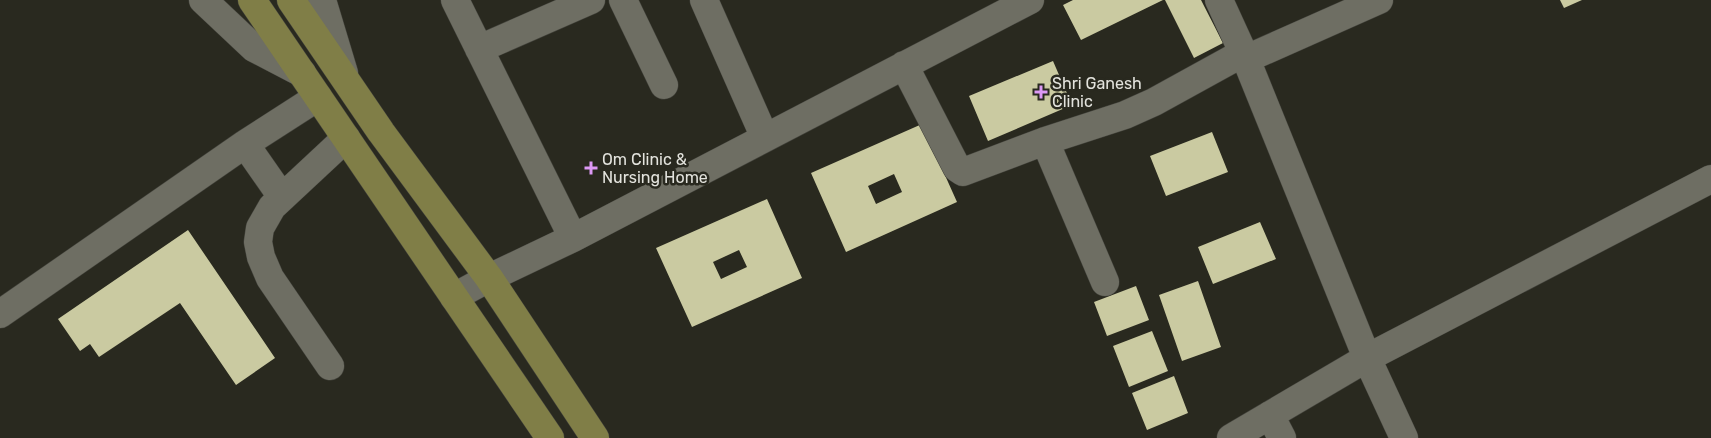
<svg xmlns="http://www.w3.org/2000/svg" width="1711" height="438" viewBox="0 0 1711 438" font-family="Rubik,sans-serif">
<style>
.building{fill:#cacaa1;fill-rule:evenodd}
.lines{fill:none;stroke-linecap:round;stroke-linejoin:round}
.minor-casing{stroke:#43433c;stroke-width:29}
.major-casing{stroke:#43433c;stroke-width:29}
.minor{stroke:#6e6e63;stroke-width:28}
.major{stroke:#807e47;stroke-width:28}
.poi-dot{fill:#dc99f4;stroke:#29291f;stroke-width:2}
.labels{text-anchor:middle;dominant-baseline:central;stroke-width:5;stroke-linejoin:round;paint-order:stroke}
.poi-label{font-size:16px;fill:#e3e3dd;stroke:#29291f;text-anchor:start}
</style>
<rect width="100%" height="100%" fill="#29291f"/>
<!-- building -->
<path class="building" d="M1073 0H1163L1081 40 1063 5Z
M1165 0H1201L1223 43 1194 58Z
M1560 0H1582L1564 8Z
M1053 61 1072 105 988 141 969 96Z
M922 124 957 202 846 252 811 173ZM894 174 902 192 876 204 868 186Z
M1212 132 1228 172 1166 196 1150 156Z
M767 199 802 278 692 327 656 248ZM739 250 747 267 721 279 713 262Z
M1260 222 1276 259 1213 284 1198 247Z
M188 230 275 358 236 385 180 303 99 357 90 344 80 351 58 319Z
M1198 281 1221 347 1182 361 1159 295Z
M1136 286 1149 320 1107 336 1094 302Z
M1152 331 1168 371 1129 387 1113 346Z
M1174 376 1188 413 1147 430 1132 393Z"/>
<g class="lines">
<defs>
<path id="minor" d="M203 0 254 48 302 73
M322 0 344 73
M455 0 573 238
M623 0 664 85
M704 0 765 138
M1219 0 1246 59 1367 358 1404 438
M479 49 591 0
M1246 59 1379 0
M904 65 957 168 963 172 1045 141 1125 115 1154 102 1243 53
M1045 141 1105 282
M245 144 282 197
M454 297 489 278 573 238 1030 0
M0 314 245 144 318 97
M330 366 270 278 261 257 258 242 260 228 272 207 346 138
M1270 415 1282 438
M1231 438 1367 358 1711 179"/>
<path id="major" d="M252 0 550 438
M291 0 381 132 489 278 595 438"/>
</defs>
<!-- minor casing -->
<use href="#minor" class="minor-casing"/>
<!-- major casing -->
<use href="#major" class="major-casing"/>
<!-- minor -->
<use href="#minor" class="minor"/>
<!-- major -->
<use href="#major" class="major"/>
</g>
<!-- markers -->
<g class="poi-dot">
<path d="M1038.5 84.5h5v5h5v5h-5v5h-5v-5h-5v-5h5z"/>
<path d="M588.5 160.5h5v5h5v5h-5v5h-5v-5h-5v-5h5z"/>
</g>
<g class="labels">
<!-- poi labels -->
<g class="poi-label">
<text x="1052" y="83">Shri Ganesh<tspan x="1052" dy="18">Clinic</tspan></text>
<text x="602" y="159">Om Clinic &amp;<tspan x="602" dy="18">Nursing Home</tspan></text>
</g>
</g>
</svg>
